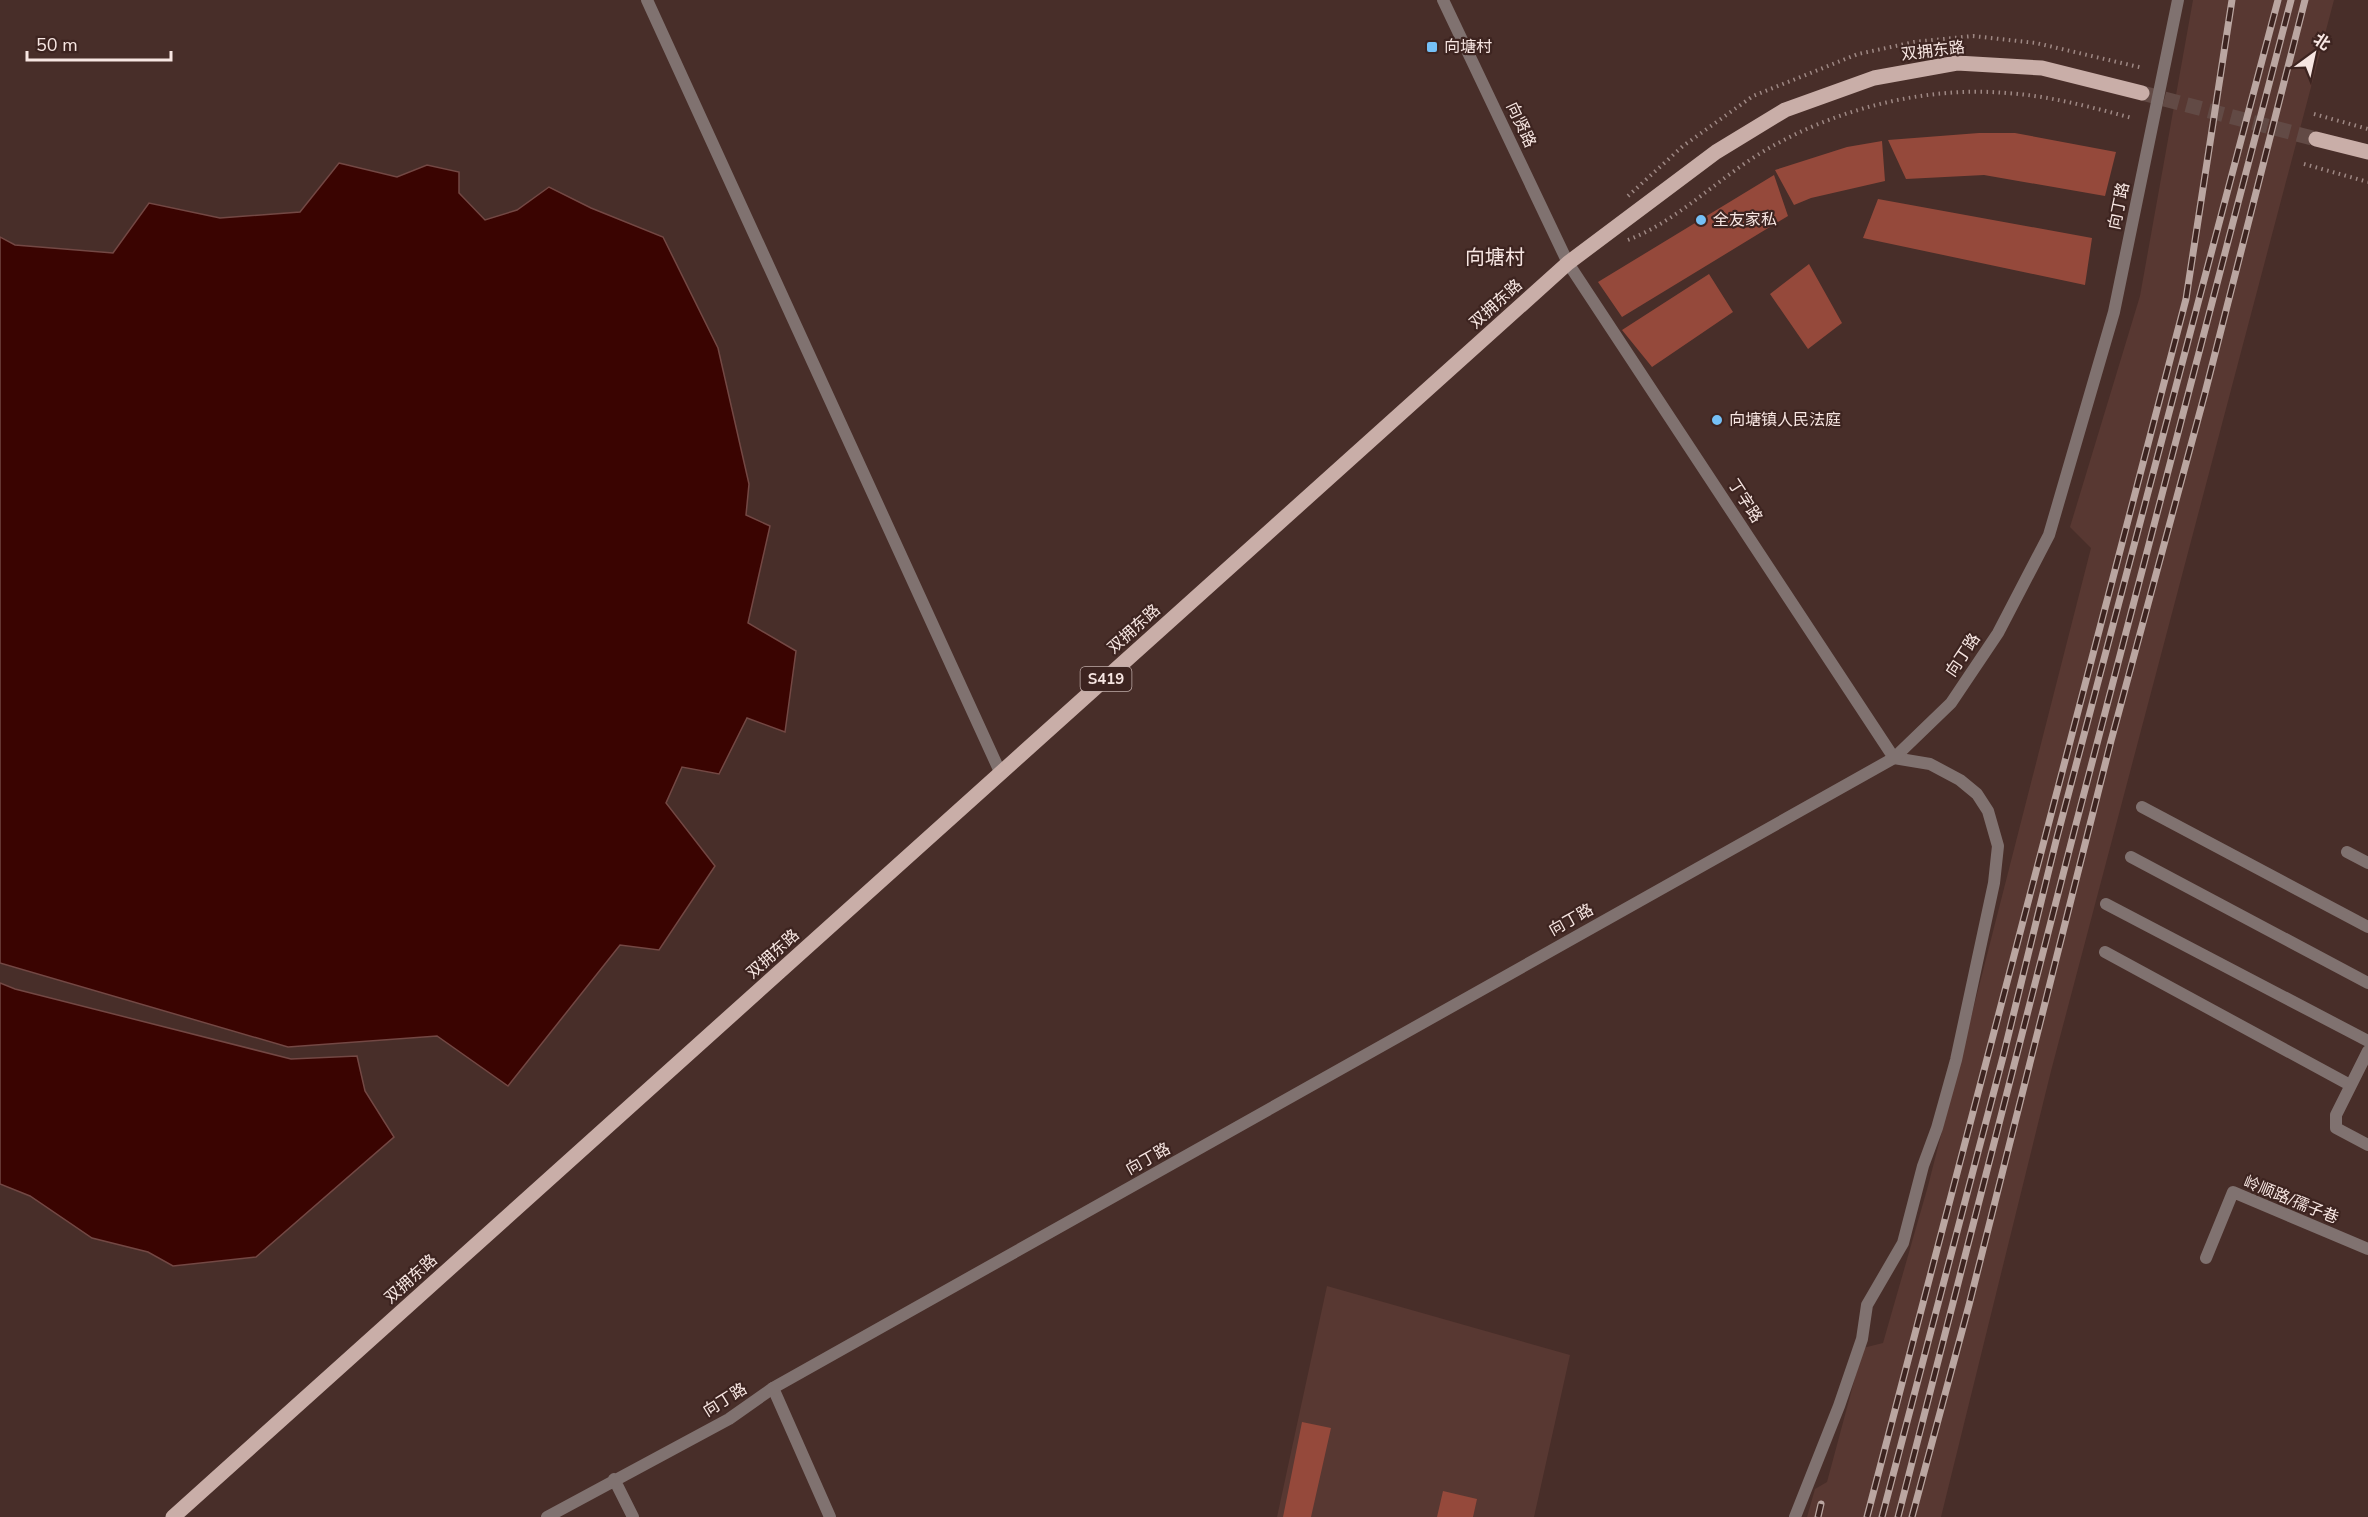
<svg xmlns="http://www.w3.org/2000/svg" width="2368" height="1517" viewBox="0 0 2368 1517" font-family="'Nunito Sans','Noto Sans SC',sans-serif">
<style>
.built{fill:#583832}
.water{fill:#3a0401;stroke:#734844;stroke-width:1.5}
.building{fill:#95493b}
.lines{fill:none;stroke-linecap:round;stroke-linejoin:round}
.primary-tunnel{stroke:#624a45;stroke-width:15;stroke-dasharray:15 8;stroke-linecap:butt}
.path{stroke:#9e8884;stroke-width:4;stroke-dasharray:1.5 4.5;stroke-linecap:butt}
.service{stroke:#807270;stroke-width:12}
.minor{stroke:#807270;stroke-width:12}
.tertiary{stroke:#807270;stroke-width:12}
.primary{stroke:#c9aea8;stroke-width:15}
.rail-casing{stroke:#baa6a1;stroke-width:7}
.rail{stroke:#3d2420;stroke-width:4.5;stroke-dasharray:14;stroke-linecap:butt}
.poi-dot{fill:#75c0f6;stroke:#3d2420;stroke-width:2}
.labels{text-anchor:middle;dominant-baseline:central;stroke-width:4.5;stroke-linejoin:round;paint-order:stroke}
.shield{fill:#3d2420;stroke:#bfaca8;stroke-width:1.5}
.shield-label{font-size:15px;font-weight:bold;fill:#f7e6e2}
.poi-label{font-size:16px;fill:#f7e6e2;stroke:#3d2420;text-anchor:start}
.street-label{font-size:16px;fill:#f7e6e2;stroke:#3d2420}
.quarter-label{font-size:20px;fill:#f7e6e2;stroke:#3d2420}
</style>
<rect width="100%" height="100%" fill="#482e29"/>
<!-- built -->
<path class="built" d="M2193 0H2334L2051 1071 1941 1517H1807L1815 1489 1827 1482 1863 1348 1883 1343 1928 1186 2091 548 2070 527 2140 296Z
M1327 1286 1570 1355 1534 1517H1277Z"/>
<!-- water -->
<path class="water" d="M339 163 397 177 427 165 459 172V193L485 220 517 210 549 187 591 208 663 237 718 348 749 484 746 515 770 526 748 623 796 651 785 732 747 718 719 774 682 767 666 803 715 866 659 950 620 945 508 1086 437 1036 288 1047 0 963V237L15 245 113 253 149 203 220 218 300 212Z
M0 983 15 989 291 1059 357 1056 365 1091 394 1137 256 1257 173 1266 148 1252 92 1238 30 1196 0 1184Z"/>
<!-- building -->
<path class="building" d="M1979 133H2015L2116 152 2105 196 1984 175 1906 179 1888 140Z
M1882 141 1885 181 1811 198 1794 205 1775 170 1847 147Z
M1774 175 1788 216 1622 317 1598 282Z
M1878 199 2092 238 2085 285 1863 238Z
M1809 264 1842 323 1808 349 1770 294Z
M1709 274 1733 312 1652 367 1622 330Z
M1302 1422 1331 1428 1311 1517H1283Z
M1443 1491 1477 1499 1473 1517H1437Z"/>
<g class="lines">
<!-- primary-tunnel -->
<path class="primary-tunnel" d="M2142 93 2316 139"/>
<!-- path -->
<path class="path" d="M2314 114 2368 129
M2304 164 2368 182
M1628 196 1683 146 1753 96 1858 54 1914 42 1973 36 2036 43 2143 68
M1628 240C1679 220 1717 179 1764 151 1835 109 1925 86 2007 93 2050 96 2091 107 2132 118"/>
<!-- service -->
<path class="service" d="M647 0 1001 774
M2142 807 2368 927
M2347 852 2368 863
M2131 857 2368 983
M2106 904 2368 1041
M2105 952 2350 1085
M2368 1051 2336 1115V1128L2368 1145
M2206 1258 2233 1192 2368 1249
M773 1388 830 1517
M1795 1517 1839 1406 1862 1339 1867 1305 1903 1243 1923 1166 1937 1128 1956 1060 1994 883 1998 846 1988 811 1977 794 1960 780 1930 764 1894 758"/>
<!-- minor -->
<path class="minor" d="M1568 263 1894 758
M614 1479 633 1517
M547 1517 729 1419 773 1388 1894 758 1951 703 1998 633 2049 535 2114 312 2178 0"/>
<!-- tertiary -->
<path class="tertiary" d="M1443 0 1568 263"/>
<!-- primary -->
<path class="primary" d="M2316 139 2368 152
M173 1517 1568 263 1716 152 1785 110 1874 78 1957 63 2042 68 2142 93"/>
<defs>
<path id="rail" d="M1818 1517 1821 1504
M1867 1517 2186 299 2232 0
M1882 1517 2003 1057 2056 841 2278 0
M1898 1517 2076 824 2291 0
M1912 1517 1969 1305 2111 741 2205 393 2305 0"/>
</defs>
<!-- rail casing -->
<use href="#rail" class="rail-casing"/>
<!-- rail -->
<use href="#rail" class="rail"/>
</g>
<!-- markers -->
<g class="poi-dot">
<rect x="1426" y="41" width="12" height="12" rx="3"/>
<circle cx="1701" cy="220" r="6"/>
<circle cx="1717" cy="420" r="6"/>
</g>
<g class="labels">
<!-- shield labels -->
<rect class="shield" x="1080.5" y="667" width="51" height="24" rx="4.5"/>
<g class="shield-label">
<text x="1106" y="679">S419</text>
</g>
<!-- poi labels -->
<g class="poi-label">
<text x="1444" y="47">向塘村</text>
<text x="1713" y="220">全友家私</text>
<text x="1729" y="420">向塘镇人民法庭</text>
</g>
<!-- street labels -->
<g class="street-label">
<text transform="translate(1933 51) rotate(-7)">双拥东路</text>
<text transform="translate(1521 125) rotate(65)">向贤路</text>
<text transform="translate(2119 206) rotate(-78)">向丁路</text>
<text transform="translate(1496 304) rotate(-42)">双拥东路</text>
<text transform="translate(1745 501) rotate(57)">丁字路</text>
<text transform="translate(1134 629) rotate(-42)">双拥东路</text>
<text transform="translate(1963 655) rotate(-56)">向丁路</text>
<text transform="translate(1571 920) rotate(-29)">向丁路</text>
<text transform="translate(773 954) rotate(-42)">双拥东路</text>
<text transform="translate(1148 1159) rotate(-29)">向丁路</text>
<text transform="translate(2291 1200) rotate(22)">岭顺路/孺子巷</text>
<text transform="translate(411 1279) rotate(-42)">双拥东路</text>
<text transform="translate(725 1400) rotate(-32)">向丁路</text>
</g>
<!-- quarter labels -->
<g class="quarter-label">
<text x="1495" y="257">向塘村</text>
</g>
</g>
<!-- north arrow -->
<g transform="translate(2314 54) rotate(33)" stroke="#3d2420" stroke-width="4.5" paint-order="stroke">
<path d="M0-4.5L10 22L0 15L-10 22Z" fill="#f7e6e2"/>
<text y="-9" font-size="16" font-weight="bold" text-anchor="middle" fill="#f7e6e2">北</text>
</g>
<!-- scale -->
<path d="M27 51v9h144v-9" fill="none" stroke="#f7e6e2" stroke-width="3"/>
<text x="36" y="51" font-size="18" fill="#f7e6e2" stroke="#3d2420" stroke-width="4.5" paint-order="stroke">50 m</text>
</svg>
